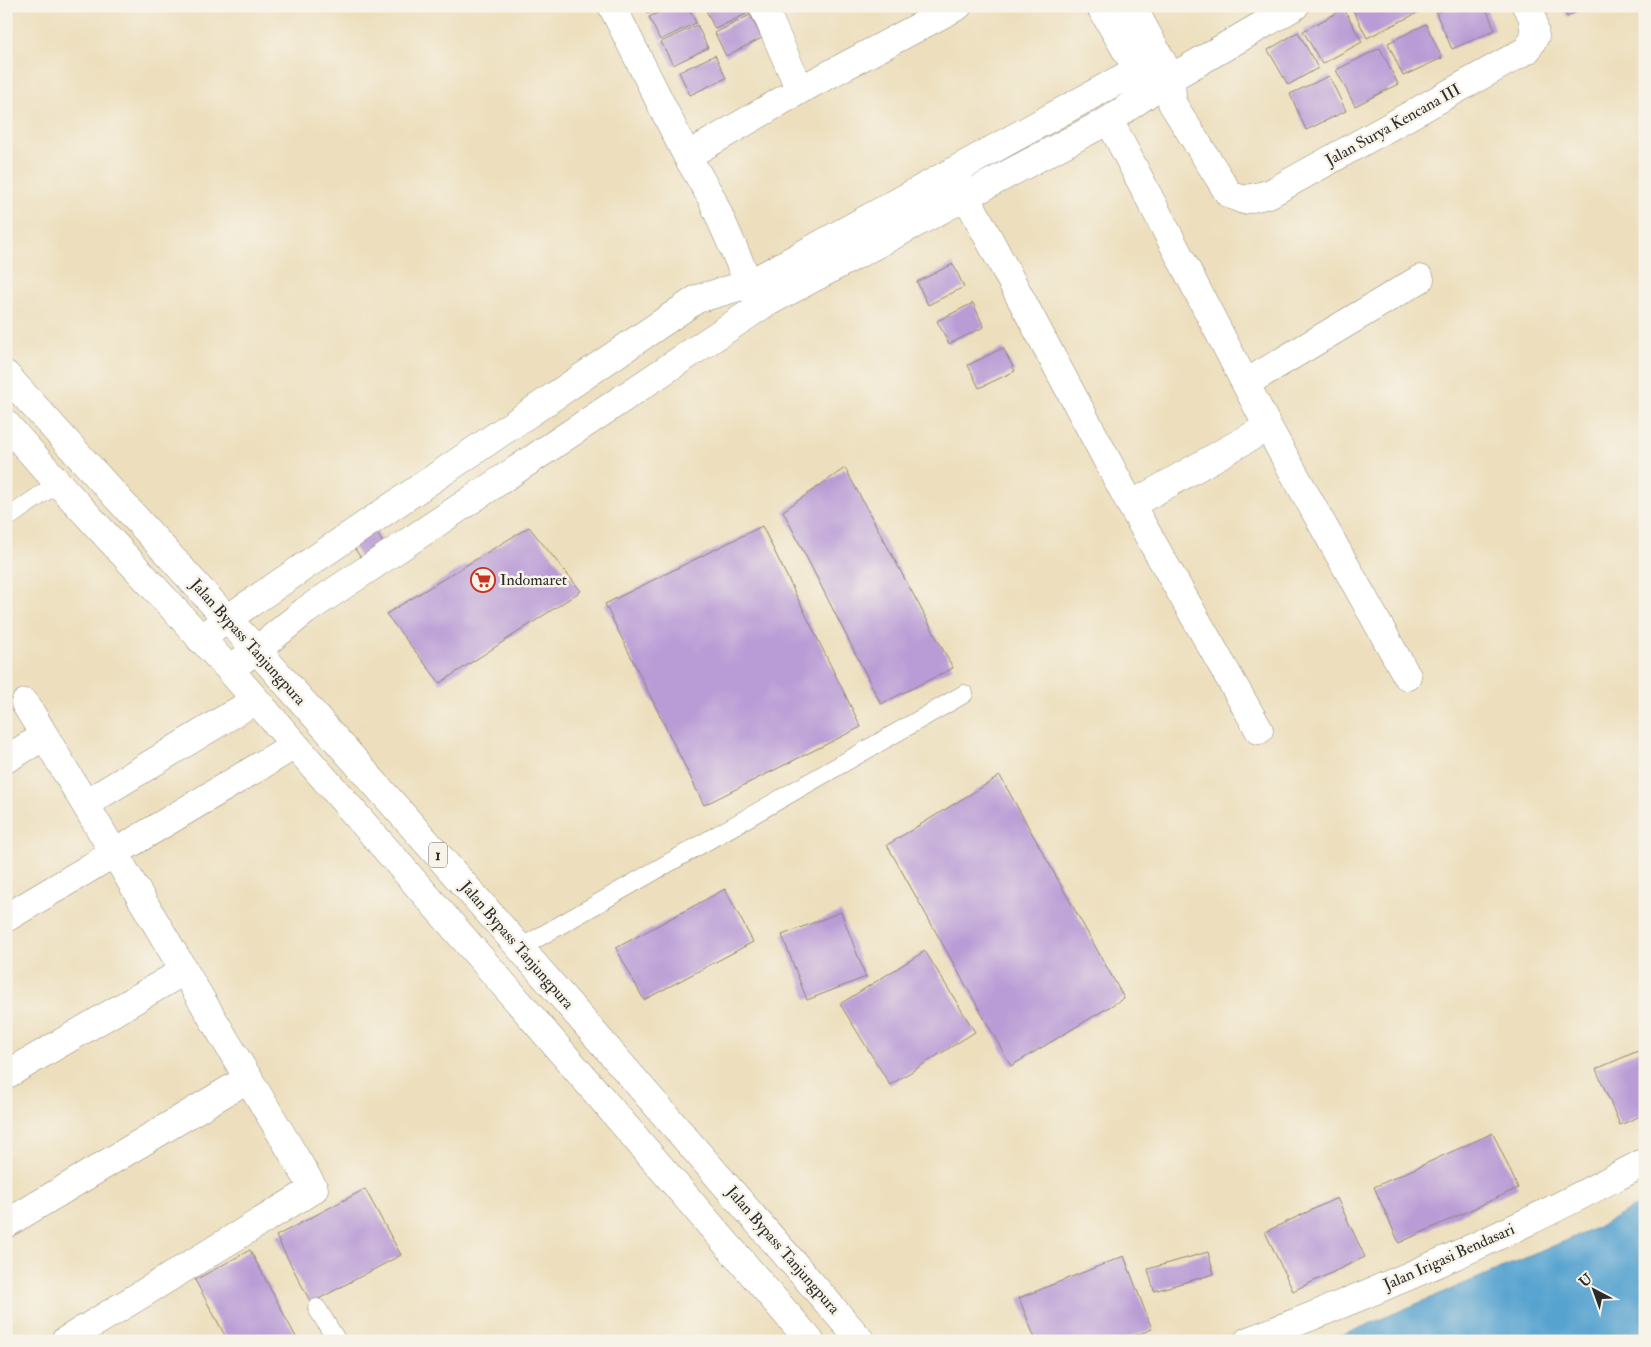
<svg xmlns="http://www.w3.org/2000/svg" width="1651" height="1347" viewBox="0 0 1651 1347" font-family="'IM FELL Double Pica',serif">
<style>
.water{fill:#57a3d0;stroke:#41677e}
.building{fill:#b99bd6}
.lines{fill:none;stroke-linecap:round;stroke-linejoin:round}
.lane-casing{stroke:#8c8574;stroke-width:19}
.street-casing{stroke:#8c8574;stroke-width:29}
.secondary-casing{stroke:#8c8574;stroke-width:29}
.highway-casing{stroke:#8c8574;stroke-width:29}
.lane{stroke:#fff;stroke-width:18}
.street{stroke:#fff;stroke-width:28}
.secondary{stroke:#fff;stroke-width:28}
.highway{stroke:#fff;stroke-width:28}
.labels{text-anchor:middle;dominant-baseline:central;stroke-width:5;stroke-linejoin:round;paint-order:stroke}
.shield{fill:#f7f3e8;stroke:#686764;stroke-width:1}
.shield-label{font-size:15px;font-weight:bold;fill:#2b2b2b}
.street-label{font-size:16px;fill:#2b2b2b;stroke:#f7f3e8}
.poi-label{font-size:16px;fill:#2b2b2b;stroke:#f7f3e8;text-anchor:start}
</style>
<rect width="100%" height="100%" fill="#f7f3e8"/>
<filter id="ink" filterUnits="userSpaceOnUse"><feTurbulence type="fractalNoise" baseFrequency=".02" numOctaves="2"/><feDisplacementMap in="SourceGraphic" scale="10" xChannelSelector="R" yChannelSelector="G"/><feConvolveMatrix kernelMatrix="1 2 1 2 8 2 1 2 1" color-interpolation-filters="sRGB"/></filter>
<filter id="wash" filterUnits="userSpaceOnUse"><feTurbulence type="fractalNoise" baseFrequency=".0096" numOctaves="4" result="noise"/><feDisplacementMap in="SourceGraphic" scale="20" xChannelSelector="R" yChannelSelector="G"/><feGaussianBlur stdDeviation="1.12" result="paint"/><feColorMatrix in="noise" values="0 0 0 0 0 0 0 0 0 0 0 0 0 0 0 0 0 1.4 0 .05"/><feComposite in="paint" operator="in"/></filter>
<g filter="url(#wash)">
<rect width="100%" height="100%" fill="#eddfbd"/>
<!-- water -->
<path class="water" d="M1645 1202V1341H1329L1596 1228Z"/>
<g id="blocks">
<!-- building -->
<path class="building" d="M644 6H664L648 14Z
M671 6H688L696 23 660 40 649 17Z
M704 6H748L750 12 715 29Z
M1355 6H1414L1417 13 1367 38 1352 8Z
M1452 6H1485L1495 30 1452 49 1436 13Z
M1562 6H1587L1567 17Z
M1344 9 1362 42 1322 64 1303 31Z
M750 15 762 38 726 56 715 33Z
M1426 24 1442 58 1403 76 1388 43Z
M697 25 708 48 673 65 661 42Z
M1298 32 1318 68 1288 85 1268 50Z
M1380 48 1398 84 1355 106 1336 70Z
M715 55 726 78 690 95 679 72Z
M1329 76 1346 111 1306 130 1290 94Z
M953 264 964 287 928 305 917 282Z
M973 303 984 327 949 344 937 321Z
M1003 348 1015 371 979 388 968 365Z
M845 468 953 668 881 704 783 511Z
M374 526 384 546 363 561 349 540Z
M762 526 861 727 704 805 605 604Z
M529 527 581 591 440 683 386 614Z
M1000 776 1124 998 1011 1066 887 845Z
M725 889 753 942 644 1000 616 948Z
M841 912 866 977 807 1000 782 935Z
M925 951 975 1032 890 1085 840 1004Z
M1645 1048V1114L1620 1125 1596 1069Z
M1493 1133 1518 1188 1399 1243 1374 1187Z
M365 1189 401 1255 311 1303 276 1236Z
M1337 1198 1365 1257 1293 1291 1265 1232Z
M250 1250 298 1341H228L195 1280Z
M1208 1252 1214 1274 1154 1291 1148 1269Z
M1124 1256 1152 1329 1122 1341H1036L1019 1298Z"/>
</g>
</g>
<g filter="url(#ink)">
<use href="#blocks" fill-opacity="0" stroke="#8c8574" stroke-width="1"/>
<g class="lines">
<defs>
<path id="lane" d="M6 519 58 483
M520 948 964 694
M317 1308 337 1341"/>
<path id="street" d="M612 6 687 156 711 197 749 284 761 306 1109 120 1171 78 1295 6
M763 6 800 90
M1100 6 1147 86
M1132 6 1171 78 1172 96
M1172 103 1229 194 1243 200 1269 194 1527 50 1535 36 1532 15 1526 6
M1109 120 1268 427 1131 505
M687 156 800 90 958 6
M958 181 1131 505 1259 730
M1246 383 1420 279
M1268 427 1407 676
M200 639 227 619 697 299 749 284 1137 70
M229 669 257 650 305 611 761 306
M25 703 314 1189 65 1341
M6 759 45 736
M85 804 256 700
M6 918 295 745
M6 1075 184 971
M6 1224 249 1078"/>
<path id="secondary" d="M1248 1341C1343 1305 1436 1266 1527 1222 1567 1203 1606 1182 1645 1162"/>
<path id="highway" d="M6 375 227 619 257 650 520 948 861 1341
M6 424 58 483 229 669 492 971 810 1341"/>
</defs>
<!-- lane casing -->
<use href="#lane" class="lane-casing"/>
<!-- street casing -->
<use href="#street" class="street-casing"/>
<!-- secondary casing -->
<use href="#secondary" class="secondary-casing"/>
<!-- highway casing -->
<use href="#highway" class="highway-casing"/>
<!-- lane -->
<use href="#lane" class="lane"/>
<!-- street -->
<use href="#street" class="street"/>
<!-- secondary -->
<use href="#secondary" class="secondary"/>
<!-- highway -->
<use href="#highway" class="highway"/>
</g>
</g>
<!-- icons -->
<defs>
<symbol id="supermarket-ring" viewBox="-11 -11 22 22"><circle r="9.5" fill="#f7f3e8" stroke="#c8321e" stroke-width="1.5"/><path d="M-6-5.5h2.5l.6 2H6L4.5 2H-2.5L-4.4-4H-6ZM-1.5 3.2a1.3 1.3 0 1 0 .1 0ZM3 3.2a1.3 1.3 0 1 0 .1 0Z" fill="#c8321e"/></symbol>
</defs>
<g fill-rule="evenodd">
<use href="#supermarket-ring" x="469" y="566" width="28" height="28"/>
</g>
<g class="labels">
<!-- shield labels -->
<rect class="shield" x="429" y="842.5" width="18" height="25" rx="4"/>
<g class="shield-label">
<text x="438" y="855">1</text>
</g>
<!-- street labels -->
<g class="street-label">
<text transform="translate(1393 125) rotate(-29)">Jalan Surya Kencana III</text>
<text transform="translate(248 642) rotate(48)">Jalan Bypass Tanjungpura</text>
<text transform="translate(517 945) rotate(49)">Jalan Bypass Tanjungpura</text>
<text transform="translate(783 1250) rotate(49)">Jalan Bypass Tanjungpura</text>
<text transform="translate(1449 1257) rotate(-24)">Jalan Irigasi Bendasari</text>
</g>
<!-- poi labels -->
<g class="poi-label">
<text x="500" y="580">Indomaret</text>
</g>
</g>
<!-- margin -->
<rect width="1651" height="1347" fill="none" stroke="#f7f3e8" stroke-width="25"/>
<!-- north arrow -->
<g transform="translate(1594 1290) rotate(319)" stroke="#f7f3e8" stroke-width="4" paint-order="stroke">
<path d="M0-4L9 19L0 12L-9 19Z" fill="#2b2b2b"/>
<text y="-8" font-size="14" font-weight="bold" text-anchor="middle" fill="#2b2b2b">U</text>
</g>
</svg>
